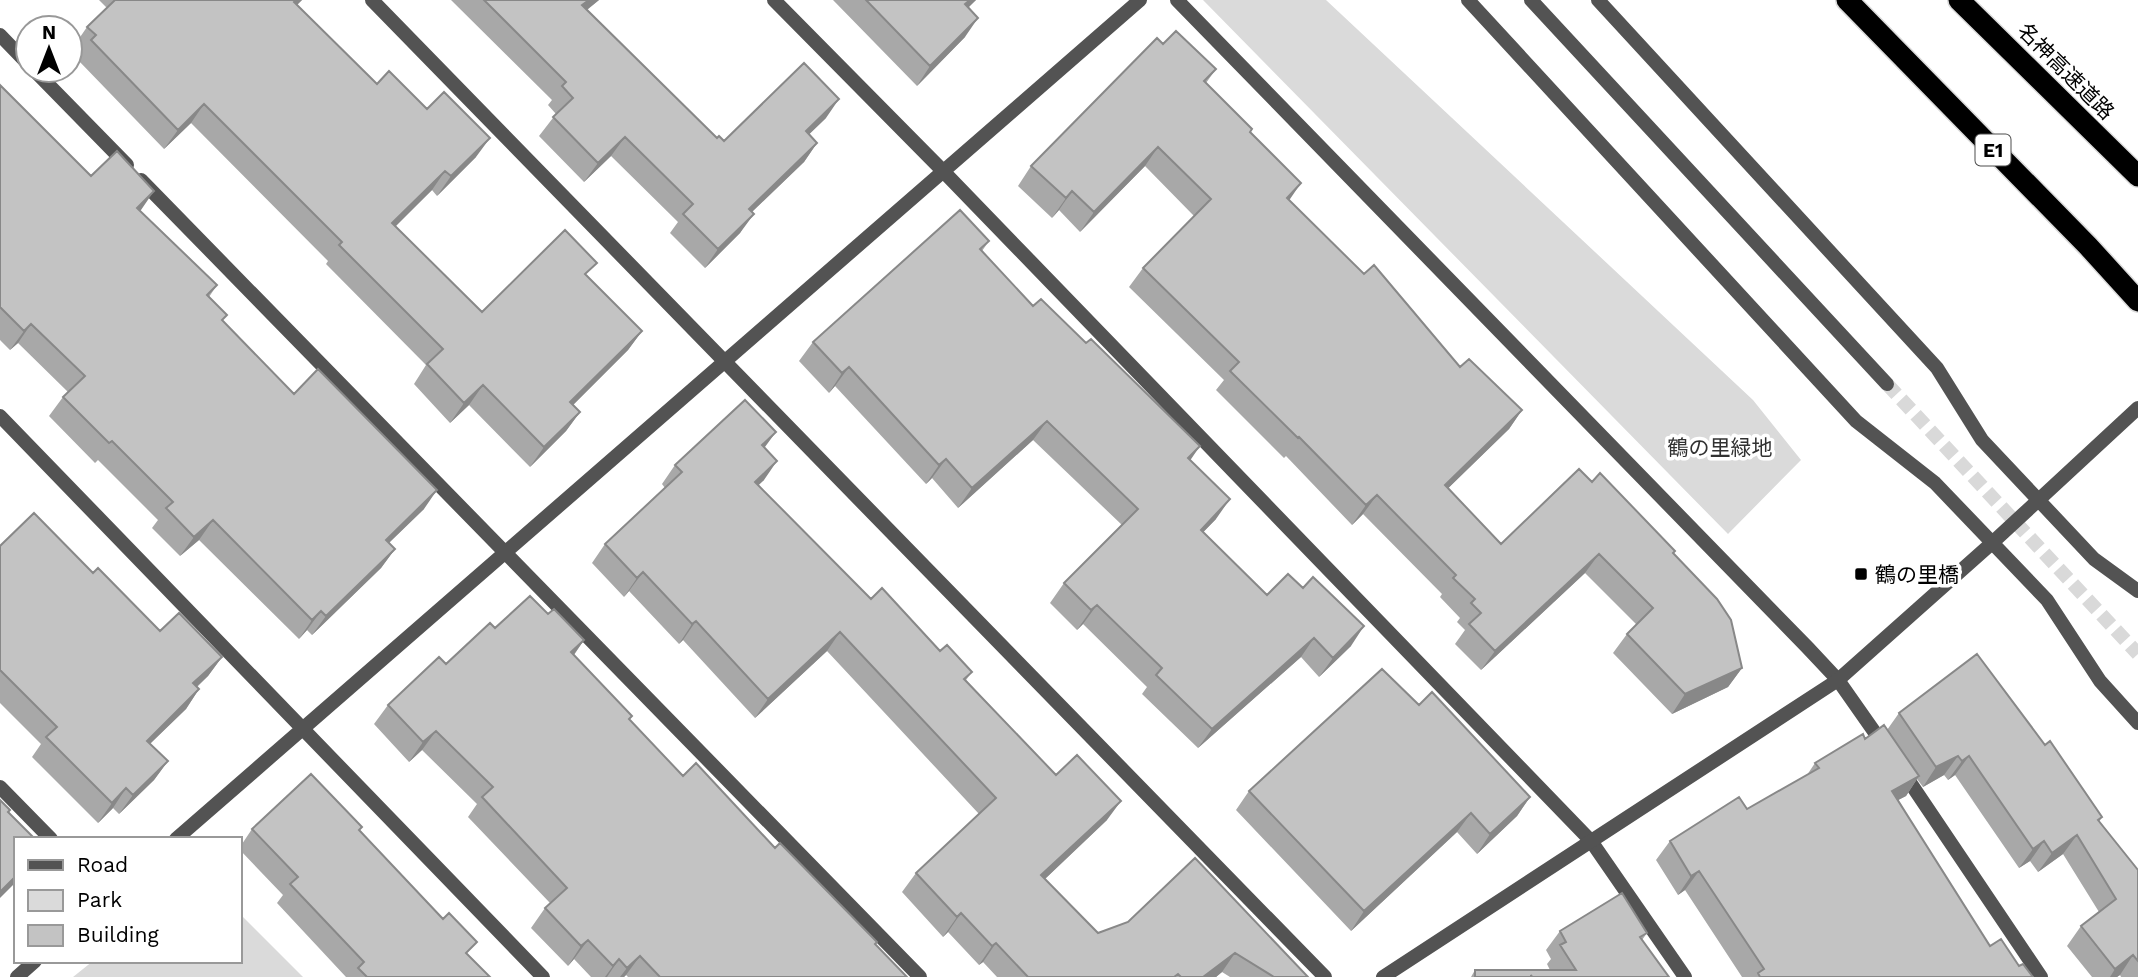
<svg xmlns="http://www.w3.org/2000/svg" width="2138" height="977" viewBox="0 0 2138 977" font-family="'Work Sans','Noto Sans JP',sans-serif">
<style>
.green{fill:#dadada}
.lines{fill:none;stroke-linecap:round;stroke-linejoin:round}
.tertiary-tunnel{stroke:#d9d9d9;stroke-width:14;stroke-dasharray:14 7;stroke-linecap:butt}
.motorway-casing{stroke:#dbdbdb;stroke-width:24}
.minor{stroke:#535353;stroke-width:14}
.tertiary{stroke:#535353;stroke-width:14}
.motorway{stroke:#000;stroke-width:21}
.wall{fill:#a8a8a8}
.shaded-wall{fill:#888}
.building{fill:#c3c3c3;stroke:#888;stroke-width:2}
.poi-dot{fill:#000;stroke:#fff;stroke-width:2.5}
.labels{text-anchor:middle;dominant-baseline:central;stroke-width:7;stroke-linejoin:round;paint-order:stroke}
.shield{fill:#fff;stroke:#4c4c4c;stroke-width:2}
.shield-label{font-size:19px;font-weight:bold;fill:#000}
.street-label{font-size:21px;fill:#000;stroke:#fff}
.park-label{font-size:21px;fill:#313131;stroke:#fff}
.poi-label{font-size:21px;fill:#000;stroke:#fff;text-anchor:start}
</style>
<rect width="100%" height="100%" fill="#fff"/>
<!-- green -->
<path class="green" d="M1203 0H1326L1753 400 1801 460 1728 534Z
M240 914 303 977H73L93 961H240Z"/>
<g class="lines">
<!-- tertiary-tunnel -->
<path class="tertiary-tunnel" d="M1887 384 2138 654"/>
<defs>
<path id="motorway" d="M1847 0 2088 246 2138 301
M1959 0 2138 176"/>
</defs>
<!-- motorway casing -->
<use href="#motorway" class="motorway-casing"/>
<!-- minor -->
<path class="minor" d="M372 0 1325 977
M774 0 943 171 1591 841 1685 977
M1177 0 1808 648 1838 680 1885 747
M0 35 28 64
M34 70 127 165
M141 180 920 977
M0 416 543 977
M1903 772 2041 977
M0 787 51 839
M176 839 1140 0
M17 977 35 961"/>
<!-- tertiary -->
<path class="tertiary" d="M1468 0 1856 421 1935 483 2047 600 2100 681 2138 723
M1531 0 1887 384
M1598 0 1937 368 1982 440 2094 559 2138 591
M1383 977 1838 680 1992 543 2138 408"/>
<!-- motorway -->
<use href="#motorway" class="motorway"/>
</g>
<!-- wall -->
<path class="wall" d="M99 0H302L297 5 377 84 476 157 437 196 432 190 395 226 482 312 587 276 642 331 628 350 573 405 580 412 566 431 530 467 469 405 450 423 414 384 426 365 326 264 328 261 191 123 164 149 78 60 82 54 74 46 87 27 107 8Z
M451 0H599L587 10 717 138 724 141 826 118 809 134 817 143 804 162 752 212 740 233 705 268 670 233 678 222 611 156 584 182 539 136 556 114 548 105 552 100Z
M833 0H976L968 7 965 37 917 86Z
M1163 44 1216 69 1206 83 1252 129 1250 132 1289 200 1364 274 1460 367 1522 410 1509 429 1448 488 1501 544 1592 482 1673 553 1742 668 1728 687 1672 714 1613 653 1627 634 1637 625 1585 573 1481 670 1455 644 1465 630 1457 622 1460 618 1440 597 1442 594 1363 514 1352 525 1286 456 1284 458 1216 390 1224 380 1129 287 1143 268 1194 216 1145 166 1080 232 1059 210 1052 218 1018 186 1031 166Z
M0 85 91 176 140 211 217 285 209 297 222 321 294 394 424 509 389 543 395 549 381 568 312 635 307 630 299 639 199 540 180 556 152 528 158 520 98 460 95 463 49 416 63 397 68 392 18 343 10 350 0 340Z
M989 241 982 251 1033 306 1190 460 1216 519 1203 532 1267 595 1351 646 1319 677 1301 657 1198 748 1142 694 1147 687 1083 624 1077 630 1050 603 1064 583 1122 525 1033 440 958 508 932 478 926 484 835 386 829 393 799 361 813 342Z
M765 448 764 480 758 485 871 599 940 651 972 672 966 680 1056 775 1107 820 1045 879 1098 933 1128 922 1195 858 1308 977H1230L1222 972 1216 977H997L983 962 979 965 948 932 943 937 902 892 916 873 979 814 827 651 755 718 683 640 679 644 629 591 624 597 592 563 605 544 665 488 662 484 675 465Z
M0 546 93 573 160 631 222 657 208 676 197 687 199 689 186 709 150 744 168 761 154 780 119 814 113 808 98 823 32 757 41 744 0 703Z
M548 614 584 640 574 655 632 716 629 720 683 776 775 848 875 944 907 977H628L626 975 624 977H591L574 959 568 966 531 928 545 908 550 903 468 817 477 804 422 750 409 762 374 724 388 705 495 628Z
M1419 705 1530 797 1517 816 1477 854 1457 832 1351 931 1236 810 1249 791Z
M1899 713 2045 745 2102 817 2099 822 2138 870V977H2121L2120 975 2117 977H2092L2067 946 2081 926 2099 912 2063 854 2038 872 2030 861 2019 868 1955 775 1948 780 1944 775 1923 787 1917 779 1906 796 1898 800 1990 946 2033 977H1742L1685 890 1678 895 1656 860 1670 841 1747 809 1807 775 1815 763 1865 739 1887 730Z
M252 829 360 830 468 955 490 977H346L277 903 283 895 240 850V847Z
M1560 931 1647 933 1642 940 1669 977H1471L1475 970H1550L1547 964 1551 959 1546 950Z"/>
<!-- shaded-wall -->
<path class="shaded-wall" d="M296 0H302L280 21Z
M589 0H599L569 24 582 5Z
M970 0H976L952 24 965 4Z
M978 18 965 37 917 86 930 66Z
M839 99 826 118 792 151 806 131Z
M204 104 191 123 164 149 178 130Z
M625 137 611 156 584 182 598 163Z
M490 138 476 157 437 196 451 176Z
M817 143 804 162 735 228 749 209Z
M1158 147 1145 166 1080 232 1094 212Z
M445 171 432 190 379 243 392 223Z
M1301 183 1288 202 1287 198Z
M154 191 141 210 123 228 137 208Z
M1072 191 1059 210 1052 218 1066 198Z
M754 214 740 233 705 268 718 249Z
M31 324 18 343 10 350 24 331Z
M642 331 628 350 557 421 570 402Z
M849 367 835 386 829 393 842 373Z
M483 385 469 405 450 423 464 403Z
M1522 410 1509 429 1431 505 1445 485Z
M580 412 566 431 530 467 544 447Z
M1047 421 1033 440 958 508 972 488Z
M776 432 762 451V445Z
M1200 446 1187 465 1188 458Z
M946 459 932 478 926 484 939 465Z
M777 461 764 480 742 501 755 482Z
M437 490 424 509 372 559 386 540Z
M1377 495 1363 514 1352 525 1366 505Z
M1230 499 1216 519 1187 549 1201 530Z
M213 520 199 540 180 556 194 537Z
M395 549 381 568 312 635 326 616Z
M1599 554 1585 573 1481 670 1495 651Z
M643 572 629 591 624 597 637 578Z
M1097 605 1083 624 1077 630 1091 610Z
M321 611 307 630 299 639 312 620Z
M696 621 683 640 679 644 692 624Z
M1364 626 1351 646 1319 677 1333 658Z
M840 632 827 651 755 718 768 699Z
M1314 638 1301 657 1198 748 1212 729Z
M584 640 570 660 571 652Z
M222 657 208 676 180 702 193 683Z
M1742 668 1728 687 1672 714 1685 694Z
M199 689 186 709 133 760 147 741Z
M436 731 422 750 409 762 423 742Z
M1958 756 1944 775 1923 787 1936 767Z
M1969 756 1955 775 1948 780 1962 761Z
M168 761 154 780 119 814 133 795Z
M1919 776 1906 796 1879 810 1892 791Z
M126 788 113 808 98 823 112 803Z
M1530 797 1517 816 1477 854 1490 834Z
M1121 801 1107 820 1028 895 1041 875Z
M1471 813 1457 832 1351 931 1364 911Z
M2077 835 2063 854 2038 872 2052 853Z
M2044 841 2030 861 2019 868 2033 849Z
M1699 871 1685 890 1678 895 1691 876Z
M16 876V882L0 898V892Z
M961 913 948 932 943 937 957 917Z
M588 940 574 959 568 966 581 946Z
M996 943 983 962 979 965 992 946Z
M1235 953 1222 972 1216 977H1203Z
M2133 955 2120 975 2117 977H2110L2115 969Z
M640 956 626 975 624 977H620L627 968Z
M619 959 607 977H605L613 966Z"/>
<!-- building -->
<path class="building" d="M115 0H296L294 2 377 84 389 71 427 109 444 92 490 138 451 176 445 171 392 223 482 312 565 230 597 263 585 274 642 331 570 402 580 412 544 447 483 385 464 403 427 364 443 349 339 245 342 242 204 104 178 130 91 40 96 35 87 27Z
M484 0H589L582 5 717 138 719 136 724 141 804 63 839 99 806 131 817 143 749 209 754 214 718 249 683 214 693 204 625 137 598 163 553 117 573 98 562 86 566 82Z
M866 0H970L965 4 978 18 930 66Z
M1176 31 1216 69 1204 81 1252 129 1250 132 1301 183 1287 198 1364 274 1374 265 1460 367 1469 359 1522 410 1445 485 1501 544 1579 469 1592 482 1600 473 1675 551 1673 553 1717 599 1731 620 1742 668 1685 694 1627 634 1653 608 1599 554 1495 651 1469 624 1481 613 1471 603 1475 599 1453 578 1456 575 1377 495 1366 505 1299 437 1298 438 1230 371 1239 362 1143 268 1211 199 1158 147 1094 212 1072 191 1066 198 1031 166 1157 38 1163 44Z
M0 85 91 176 117 151 154 191 137 208 217 285 207 295 227 315 222 320 294 394 318 369 437 490 386 540 395 549 326 616 321 611 312 620 213 520 194 537 166 508 173 502 112 441 109 443 63 397 85 376 31 324 24 331 0 307Z
M960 210 989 241 980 249 1033 306 1041 299 1086 343 1091 339 1200 446 1188 458 1230 499 1201 530 1267 595 1288 574 1303 588 1313 577 1364 626 1333 658 1314 638 1212 729 1156 675 1162 668 1097 605 1091 610 1064 583 1138 509 1047 421 972 488 946 459 939 465 849 367 842 373 813 342Z
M745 400 776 432 762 445 777 461 755 482 871 599 882 588 940 651 947 645 972 672 964 679 1056 775 1077 755 1121 801 1041 875 1098 933 1128 922 1195 858 1308 977H1274L1235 953 1203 977H1181L1178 974 1174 977H1028L996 943 992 946 961 913 957 917 916 873 996 798 840 632 768 699 696 621 692 624 643 572 637 578 605 544 682 472 675 465Z
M34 513 93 573 98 568 160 631 179 613 222 657 193 683 199 689 147 741 168 761 133 795 126 788 112 803 46 737 57 727 0 670V546Z
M530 596 548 614 554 609 584 640 571 652 632 716 629 719 683 776 696 763 775 848 780 843 877 942 875 944 907 977H660L640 956 627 968 619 959 613 966 588 940 581 946 545 908 567 888 482 797 493 787 436 731 423 742 388 705 439 657 446 664 490 623 495 628Z
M1977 654 2045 745 2050 741 2102 817 2098 820 2138 870V961L2133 955 2115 969 2081 926 2116 899 2077 835 2052 853 2044 841 2033 849 1969 756 1962 761 1958 756 1936 767 1899 713Z
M1382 669 1419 705 1432 692 1530 797 1490 834 1471 813 1364 911 1249 791Z
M1884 725 1919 776 1892 791 1990 946 2001 939 2019 966 2023 964 2033 977H1760L1758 973 1764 969 1699 871 1691 876 1670 841 1739 797 1747 809 1819 768 1815 763 1863 734 1865 739Z
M311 774 362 827 359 830 443 919 449 913 477 942 466 953 490 977H367L358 968 364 962 290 884 298 877 252 829Z
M0 800 10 810 8 812 35 839H16V876L0 892Z
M1622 893 1647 933 1640 937 1669 977H1532L1531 975V977H1475V970H1576L1560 945 1566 942 1560 931Z"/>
<!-- markers -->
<rect class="poi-dot" x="1854" y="567" width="14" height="14" rx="3.5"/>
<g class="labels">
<!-- shield labels -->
<rect class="shield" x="1975.5" y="134.5" width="35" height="31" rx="5"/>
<g class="shield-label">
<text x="1993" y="150">E1</text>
</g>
<!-- street labels -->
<g class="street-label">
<text transform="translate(2066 71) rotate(45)">名神高速道路</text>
</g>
<!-- park labels -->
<g class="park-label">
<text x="1720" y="447">鶴の里緑地</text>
</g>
<!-- poi labels -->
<g class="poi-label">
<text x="1875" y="574">鶴の里橋</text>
</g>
</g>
<!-- legend -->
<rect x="14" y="837" width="228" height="126" fill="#ffffff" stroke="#999999" stroke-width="2"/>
<rect x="28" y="860" width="35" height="10" fill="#535353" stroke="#999999" stroke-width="2"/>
<text x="77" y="872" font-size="21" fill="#000000">Road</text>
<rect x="28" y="890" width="35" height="21" fill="#dadada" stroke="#999999" stroke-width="2"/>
<text x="77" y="907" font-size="21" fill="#000000">Park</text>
<rect x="28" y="925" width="35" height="21" fill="#c3c3c3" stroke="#999999" stroke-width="2"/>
<text x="77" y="942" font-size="21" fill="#000000">Building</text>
<!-- north arrow -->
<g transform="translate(49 49)"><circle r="33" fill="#ffffff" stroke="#999999" stroke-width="2"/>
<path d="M0-5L12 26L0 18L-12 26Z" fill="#000000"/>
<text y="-10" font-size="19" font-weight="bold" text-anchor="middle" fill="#000000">N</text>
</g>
</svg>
